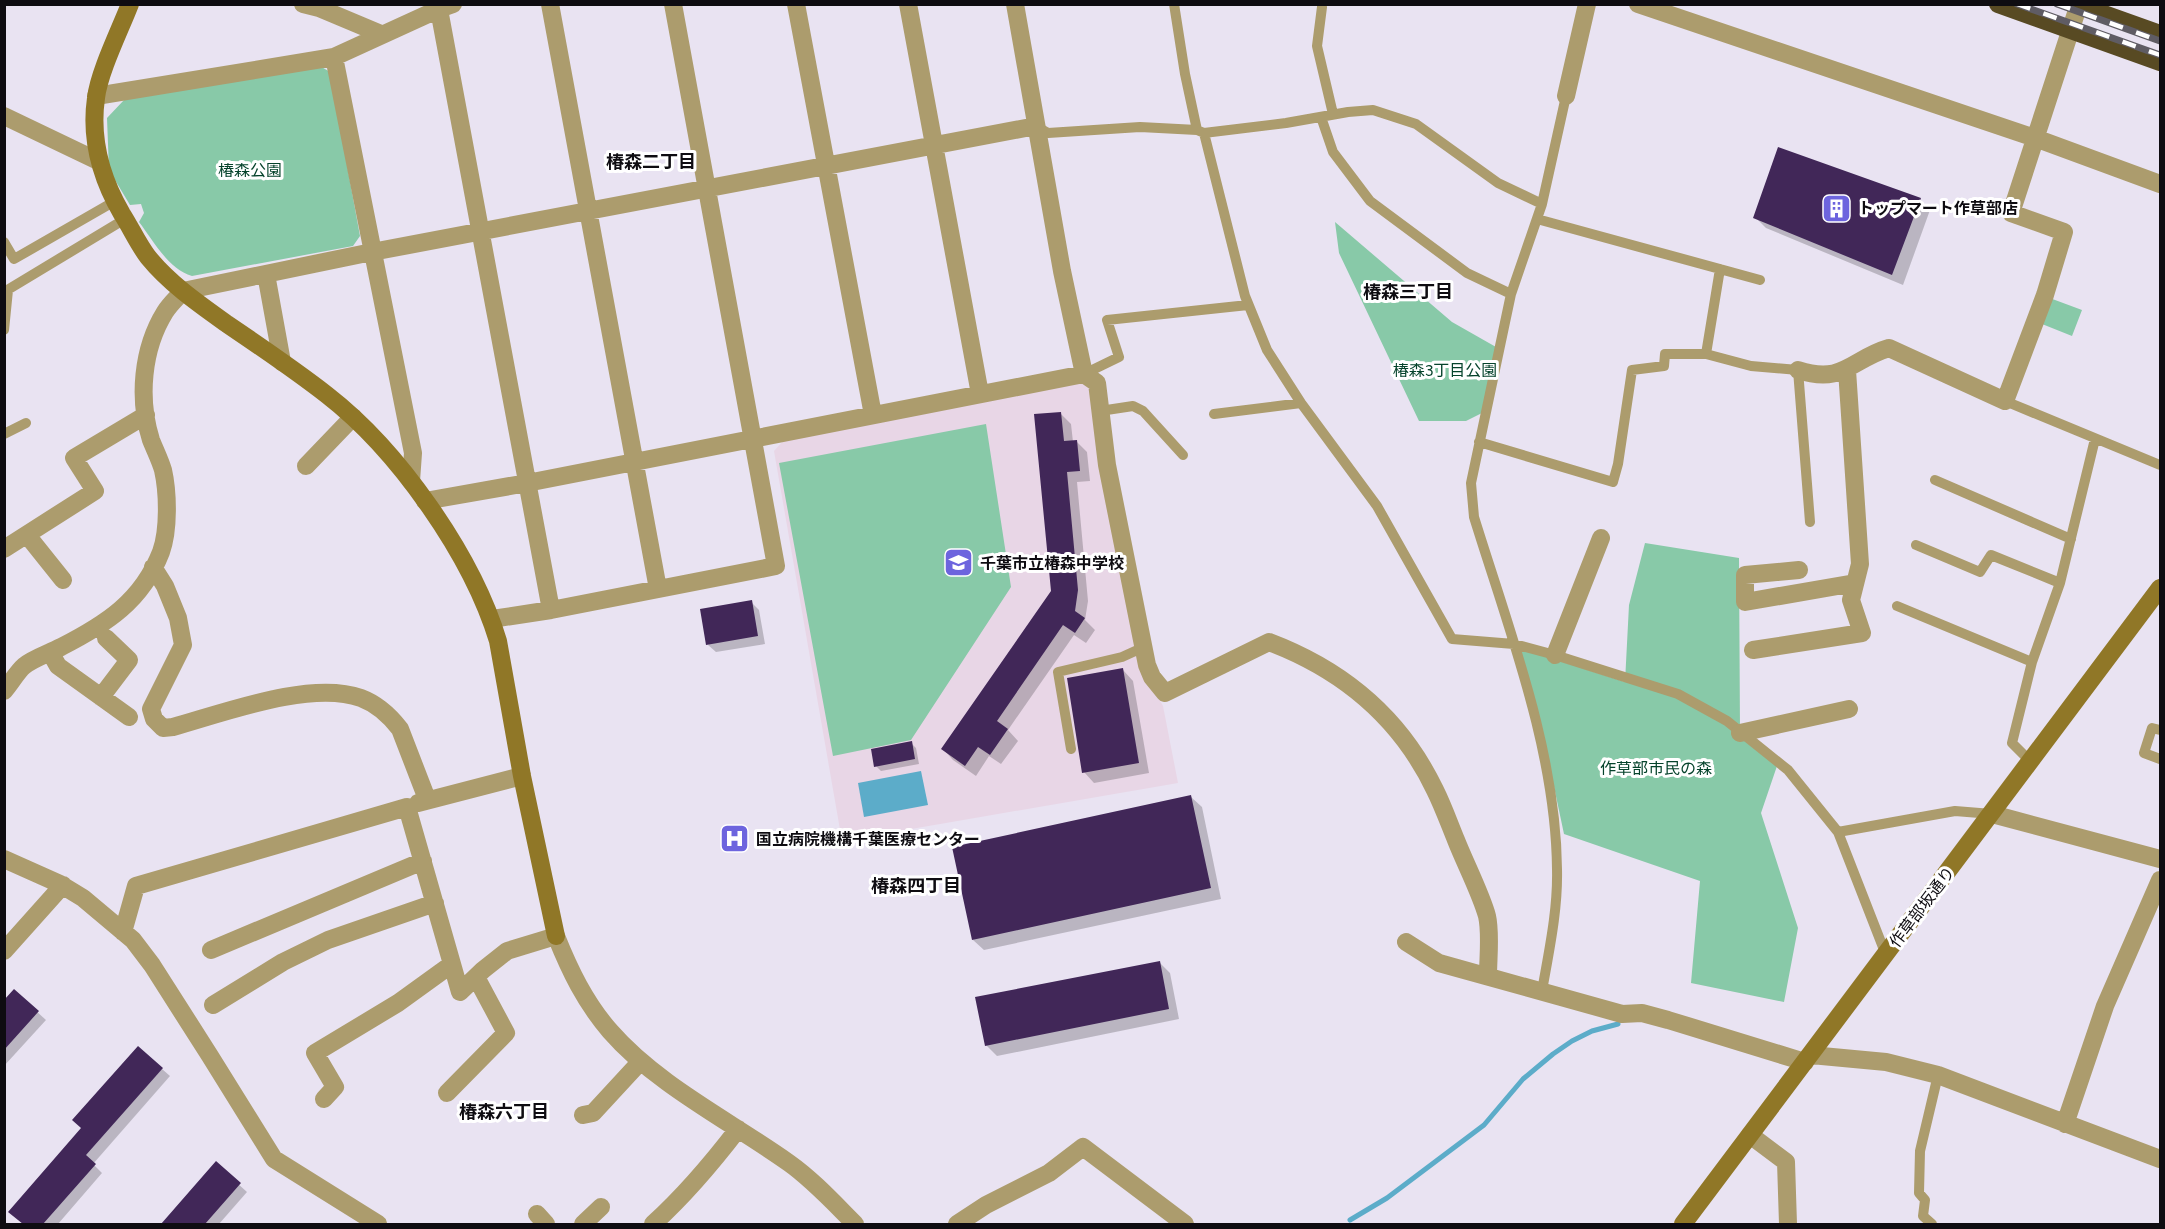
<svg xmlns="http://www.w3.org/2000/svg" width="2165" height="1229" viewBox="0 0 2165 1229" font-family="Figtree,'Noto Sans JP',sans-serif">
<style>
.education{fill:#e8d6e6}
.green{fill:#88c9a8}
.water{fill:#5cacc9}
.shadow{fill:#0003}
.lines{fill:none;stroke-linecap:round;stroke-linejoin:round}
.stream{stroke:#5cacc9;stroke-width:5}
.building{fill:#412758}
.lane{stroke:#ac9c6d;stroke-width:10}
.street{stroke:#ac9c6d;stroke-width:18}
.secondary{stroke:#907727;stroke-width:18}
.highway{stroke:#584a23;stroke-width:18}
.rail-casing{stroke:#5f5c64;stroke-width:7}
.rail{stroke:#fff;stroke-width:4.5;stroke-dasharray:14;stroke-linecap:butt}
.labels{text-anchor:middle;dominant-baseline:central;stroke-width:6;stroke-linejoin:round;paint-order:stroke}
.park-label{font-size:16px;fill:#06432c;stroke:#fff}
.poi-label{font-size:16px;font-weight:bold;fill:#0e0c11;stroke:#fff;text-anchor:start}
.street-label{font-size:16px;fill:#0e0c11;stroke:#fff}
.neighbourhood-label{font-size:18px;font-weight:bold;fill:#0e0c11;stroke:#fff}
</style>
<rect width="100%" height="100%" fill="#e9e3f2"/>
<!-- education -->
<path class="education" d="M1082 383 1090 389 1146 675 1163 706 1178 783 842 841 774 451 784 440Z"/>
<!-- green -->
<path class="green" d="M315 63 330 72 360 236 353 246 192 276C168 269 153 240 139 222L144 213 141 204 130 205 109 170 107 118 124 100Z
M1335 222 1452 322 1496 347 1482 413 1466 421H1419L1339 253Z
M2047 297 2082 310 2072 336 2037 322Z
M986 424 1011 587 911 740 833 756 779 463Z
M1645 543 1739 558 1740 733 1777 766 1761 813 1798 928 1784 1002 1691 983 1700 881 1564 834 1546 749 1519 656 1523 649 1625 682 1629 605Z"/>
<!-- water -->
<path class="water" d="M921 771 928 805 864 817 858 783Z"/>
<!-- shadow -->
<path class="shadow" d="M1920 199 1930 210 1903 285 1766 228 1755 217Z
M1060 413 1071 424 1073 442H1077L1087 452 1090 481 1077 482 1088 601 1085 620 1095 630 1086 643 1074 635 1008 730 1018 741 1001 764 989 756 976 776 953 760 943 749 1053 591Z
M751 602 759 610 765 644 716 652 708 645Z
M1123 670 1133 681 1149 773 1094 783 1084 772Z
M911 743 916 748 919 764 881 771 876 766Z
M1191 797 1202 807 1221 899 984 950 973 940Z
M1159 962 1170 973 1179 1019 997 1056 986 1045Z
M14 991 46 1020 4 1066V1002Z
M162 1069 170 1076 93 1164 102 1173 58 1224H24L18 1219Z
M216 1164 247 1192 219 1224H163Z"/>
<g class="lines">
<!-- stream -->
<path class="stream" d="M1350 1220 1387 1198 1484 1125 1523 1079 1553 1054 1572 1041 1592 1031 1618 1024"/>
</g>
<!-- building -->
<path class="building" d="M1778 147 1921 198 1892 275 1753 218Z
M1061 412 1064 441 1077 440 1080 471 1067 472 1078 590 1075 611 1085 618 1075 633 1063 625 997 721 1008 729 990 755 978 747 965 766 941 749 1051 591 1034 414Z
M752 600 758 636 706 645 700 609Z
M1123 668 1139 763 1082 773 1067 678Z
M912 741 915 759 874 767 871 749Z
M1191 795 1211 888 972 940 952 847Z
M1160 961 1169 1009 985 1046 975 997Z
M14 989 39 1011 4 1050V1000Z
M138 1046 163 1068 86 1155 96 1164 43 1224H23L8 1212 81 1128 72 1120Z
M216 1161 241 1183 205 1224H161Z"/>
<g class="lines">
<!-- lane -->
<path class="lane" d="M1174 4 1185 74 1197 130
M1322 7 1317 46 1333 114
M1321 117 1333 152 1370 201 1467 273 1511 294
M1036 126 1048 133 1140 127 1197 130 1204 133 1286 123 1348 112 1373 110 1416 124 1498 183 1542 204
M1204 133 1245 296 1267 350 1301 403 1377 506 1452 639 1514 644 1555 655 1678 694 1727 721 1788 770 1838 832 1886 955
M1537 219 1760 280
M4 242 14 259 115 201
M1720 269 1706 354 1751 366 1798 370 1810 522
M4 292 125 219
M4 330 8 290
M1084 374 1119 357 1107 320 1248 305
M2005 401 2160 465
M1100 411 1133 406 1143 411 1183 455
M1214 414 1301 403
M4 434 26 423
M1479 442 1613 482 1618 464 1632 370 1664 366 1665 354H1706
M1935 480 2071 539
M1916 545 1980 572 1991 555 2060 583
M1897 606 2032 662 2060 583 2095 439
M2160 730 2152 728 2144 753 2160 759
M1071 749 1058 672 1122 657 1144 647
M2030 761 2012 743 2032 662
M1838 832 1955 811 1992 814
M1542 991C1549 951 1558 910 1557 869 1556 751 1509 630 1474 517L1471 483 1511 294 1542 204 1566 96
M1932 1224 1923 1216 1925 1200 1919 1193 1920 1151 1938 1075"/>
<!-- street -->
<path class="street" d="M303 4 319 8 381 34
M438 4 551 610
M550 4 658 589
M796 4 873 415
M908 4 980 394
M1015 4 1062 271 1084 374
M1638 4 2035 138 2160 184
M334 57 413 453 411 481
M96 96 334 57 439 9 453 4
M1566 96 1587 4
M4 116 98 161
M266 274 282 362
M1798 370C1844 385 1851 359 1889 348L2005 401 2045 295 2064 232 2011 213 2079 4
M306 466 353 417
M425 501 527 483 1084 374 1097 383 1107 465 1147 665 1152 677 1165 693 1269 642C1343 670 1400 717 1435 790 1443 806 1449 823 1456 840 1465 863 1481 894 1487 916 1491 933 1488 958 1488 976
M27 535 63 580
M4 549 95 491 74 458 146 415
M153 567 165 586 178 618 183 645 151 709 154 719 163 728 173 727C224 713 310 680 361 698 377 704 390 716 400 729L427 799
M1799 570 1745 575V602L1855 583
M492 619 551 610 776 566 673 4
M1753 650 1862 633 1851 600 1860 564 1847 370
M50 652 58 666 129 717
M1555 655 1601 538
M4 691C11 683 17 672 24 666 34 658 50 653 61 647 106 624 142 601 161 552 169 530 168 492 163 470 160 460 155 450 151 440 138 399 142 349 165 312 170 304 177 298 183 291L372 252 1036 126
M101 697 129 660 106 638
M1740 733 1849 709
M418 803 522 776
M1992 814 2160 859
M4 859 60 884 83 898 133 940 152 965 210 1056 274 1159 378 1224
M123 932 136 886 407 807 460 992 483 970 507 951 556 936C570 971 585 1002 610 1031 657 1085 730 1121 789 1163 813 1180 834 1203 855 1224
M1406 942 1439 963 1622 1014 1642 1013 1668 1020 1805 1062
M211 950 423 861
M4 951 63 885
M213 1005 283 962 328 940 435 903
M1811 1055 1886 1062 1938 1075 2160 1159
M447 1093 506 1033 476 977
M324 1099 335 1087 315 1053 398 1003 452 964
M583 1115 593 1113 641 1061
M2065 1124 2105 1006 2160 880
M1750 1135 1786 1162 1788 1224
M537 1214 546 1224
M583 1224 601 1207
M653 1224C685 1195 712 1163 738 1129
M957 1224 986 1205 1049 1173 1083 1147 1185 1224"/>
<!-- secondary -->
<path class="secondary" d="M130 4C120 30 99 72 96 98 90 140 101 178 122 214 131 228 138 244 148 257 170 284 199 304 227 324 261 347 295 370 327 395 398 450 472 555 498 641L522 776 556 936
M1683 1224 2160 588"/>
<!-- highway -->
<path class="highway" d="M1998 4 2160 62
M2076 4 2160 34"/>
<defs>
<path id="rail" d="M2017 4 2160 55
M2057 4 2160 41"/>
</defs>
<!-- rail casing -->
<use href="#rail" class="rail-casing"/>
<!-- rail -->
<use href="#rail" class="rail"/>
</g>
<!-- icons -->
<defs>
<symbol id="building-square" viewBox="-11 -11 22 22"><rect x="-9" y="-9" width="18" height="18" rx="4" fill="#6d64de" stroke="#fff"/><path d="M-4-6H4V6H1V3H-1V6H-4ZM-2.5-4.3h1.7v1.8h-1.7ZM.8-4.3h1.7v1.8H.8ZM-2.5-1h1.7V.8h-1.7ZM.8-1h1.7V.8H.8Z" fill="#fff"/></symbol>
<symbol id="school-square" viewBox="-11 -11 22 22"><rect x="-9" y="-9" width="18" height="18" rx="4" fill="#6d64de" stroke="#fff"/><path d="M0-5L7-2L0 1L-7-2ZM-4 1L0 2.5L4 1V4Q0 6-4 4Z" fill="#fff"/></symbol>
<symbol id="hospital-square" viewBox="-11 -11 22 22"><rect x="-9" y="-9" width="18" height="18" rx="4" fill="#6d64de" stroke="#fff"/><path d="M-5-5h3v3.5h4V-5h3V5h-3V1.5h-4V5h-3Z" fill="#fff"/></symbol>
</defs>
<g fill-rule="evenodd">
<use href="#building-square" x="1820" y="192" width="33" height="33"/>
<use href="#school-square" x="942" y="546" width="33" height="33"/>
<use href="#hospital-square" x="718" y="822" width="33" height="33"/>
</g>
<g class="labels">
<!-- park labels -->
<g class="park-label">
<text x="250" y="170">椿森公園</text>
<text x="1445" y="370">椿森3丁目公園</text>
<text x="1656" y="768">作草部市民の森</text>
</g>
<!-- poi labels -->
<g class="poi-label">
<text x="1858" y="208">トップマート作草部店</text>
<text x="980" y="563">千葉市立椿森中学校</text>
<text x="756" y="839">国立病院機構千葉医療センター</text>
</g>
<!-- street labels -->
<g class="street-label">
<text transform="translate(1922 907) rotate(-53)">作草部坂通り</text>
</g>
<!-- neighbourhood labels -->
<g class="neighbourhood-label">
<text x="651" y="162">椿森二丁目</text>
<text x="1408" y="292">椿森三丁目</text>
<text x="916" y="886">椿森四丁目</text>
<text x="504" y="1112">椿森六丁目</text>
</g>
</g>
<!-- border -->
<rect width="2165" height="1229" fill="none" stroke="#0e0c11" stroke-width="12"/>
</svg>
